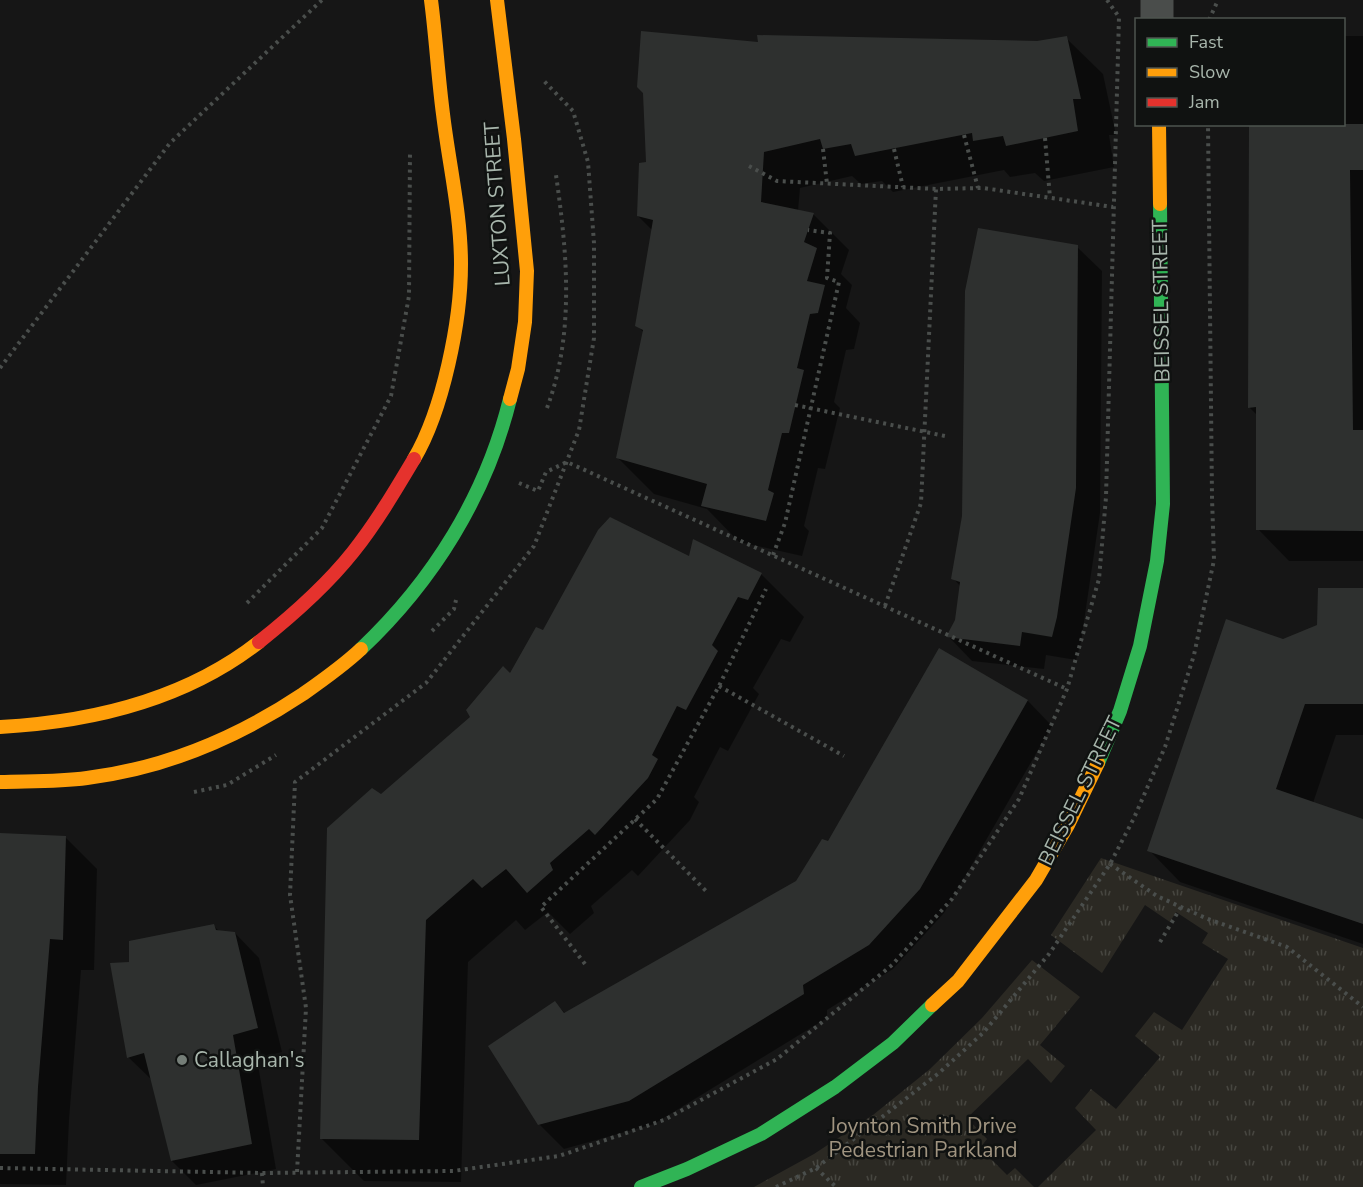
<svg xmlns="http://www.w3.org/2000/svg" width="1363" height="1187" viewBox="0 0 1363 1187" font-family="'Nunito Sans',sans-serif">
<style>
.park{fill:url(#park-tufts)}
.shadow{fill:#0007}
.building{fill:#2e302f}
.lines{fill:none;stroke-linecap:round;stroke-linejoin:round}
.path{stroke:#4a4e4c;stroke-width:4;stroke-dasharray:3 4.5;stroke-linecap:butt}
.street{stroke:#4a4d4b;stroke-width:33}
.fast{stroke:#30b455;stroke-width:14}
.slow{stroke:#ff9f0a;stroke-width:14}
.jam{stroke:#e5322d;stroke-width:14}
.poi-dot{fill:#757e78;stroke:#101211;stroke-width:2}
.labels{text-anchor:middle;dominant-baseline:central;stroke-width:5;stroke-linejoin:round;paint-order:stroke}
.street-label{font-size:21px;fill:#a8b6ac;stroke:#101211}
.poi-label{font-size:21px;fill:#a8b6ac;stroke:#101211;text-anchor:start}
.park-label{font-size:21px;fill:#a09480;stroke:#101211}
</style>
<defs>
<pattern id="park-tufts" width="24" height="20" patternUnits="userSpaceOnUse" patternTransform="scale(1.5)"><rect width="24" height="20" fill="#2b2923"/><path d="M3 7l-1-3M5 7V3M7 7l1-3M15 17l-1-3M17 17v-4M19 17l1-3" fill="none" stroke="#474640"/></pattern>
</defs>
<rect width="100%" height="100%" fill="#161616"/>
<!-- park -->
<path class="park" d="M1101 858 1363 948V1187H1038L1096 1130 1075 1108 1091 1089 1116 1109 1160 1057 1135 1036 1154 1012 1182 1030 1228 959 1202 943 1208 933 1176 912 1170 922 1145 905 1102 973 1051 935Z
M1032 960 1080 997 1040 1045 1065 1066 1051 1083 1028 1059 967 1118 987 1139 980 1148 1007 1175 1015 1168 1034 1187H754L814 1154 873 1115 930 1069 982 1018Z"/>
<!-- shadow -->
<path class="shadow" d="M1344 36H1363V561H1289L1258 529V416L1249 407 1344 124Z
M1066 38 1103 74 1116 135H1109L1114 167 1044 181 1035 173 1010 177 1004 170 893 192 882 181 861 184 852 176 800 188 798 211 813 214 849 250 841 274 852 285 846 308 860 323 854 349 846 350 834 402 840 408 825 469 818 468 804 526 809 531 802 556 739 542 707 509 654 494 618 458 644 333 637 325 653 231 638 216 648 163 760 43 1038 42Z
M1077 247 1102 271 1100 513 1081 642 1076 660 1046 655 1044 669 972 661 948 636 957 621 961 587 953 578Z
M694 541 761 574 804 617 790 642 781 639 753 688 759 694 728 751 720 747 694 797 699 802 690 820 638 876 632 870 591 906 594 913 570 934 548 912 525 930 516 920 468 962 461 1182 364 1181 322 1139 381 796 472 717 510 675 544 632 690 558Z
M1363 590V735H1336L1313 803 1363 820V944L1180 882 1149 850 1283 640 1319 626Z
M940 651 1028 701 1052 726 944 913 893 969 827 1010V1018L654 1124 564 1149 539 1124 555 1003 566 1014 797 882 829 843Z
M0 834 65 837 97 869 94 970H81L69 1120 66 1185 0 1184Z
M213 925 220 932 235 933 259 958 282 1052 257 1059 276 1169 196 1185 172 1161 153 1081 128 1057 131 964Z"/>
<!-- building -->
<path class="building" d="M641 31 758 42 757 35 1037 41 1067 36 1081 99H1073L1078 131 1006 146 1003 136 973 141 972 133 855 156 851 144 823 149 820 139 764 152 761 202 814 213 804 242 817 248 807 281 825 285 818 313 810 314 797 368 804 370 789 433H782L768 490 774 493 766 521 701 506 707 484 616 458 643 330 635 326 653 220 637 216 639 163 646 162 643 93 637 87Z
M1249 124H1363V170H1350L1353 430H1363V531L1256 530V407L1248 408Z
M978 228 1078 245 1076 488 1057 617 1052 637 1022 632 1020 646 946 637 955 620 960 582 951 579 962 516 965 291Z
M610 517 689 556 693 539 762 573 748 600 738 597 712 645 718 651 686 710 677 706 652 755 658 759 648 778 595 835 589 829 550 863 553 870 527 893 506 869 482 888 473 879 426 920 419 1140 320 1139 327 828 372 788 381 794 470 717 466 710 503 666 510 673 536 627 543 630 598 530Z
M1318 588H1363V704H1305L1276 789 1363 819V924L1147 851 1226 619 1283 639 1317 625Z
M939 648 1028 700 920 889 869 945 803 985 804 994 629 1101 538 1125 488 1046 555 1001 564 1013 796 881 822 839 828 841Z
M0 833 66 836 63 940 50 939 38 1087 35 1154H0Z
M214 924 216 930 235 932 258 1028 233 1035 252 1144 171 1161 144 1053 127 1058 110 963 129 962V941Z"/>
<g class="lines">
<!-- path -->
<path class="path" d="M1209 20 1218 0
M964 135 978 188
M1045 138 1050 198
M823 149 827 184
M894 149 903 187
M749 166 777 181 936 189
M0 368 170 143 322 0
M795 405 945 436
M547 408C575 333 567 252 556 175
M519 483 538 491 546 472 567 462 1067 689
M773 555 785 523 839 282 827 278 830 233 808 230
M247 603 322 528 391 396 409 296 410 153
M885 606 921 503 936 189 983 188 1113 207
M432 631 454 609 456 600
M719 686 844 756
M194 792 227 785 276 755
M635 819 708 893
M1110 864 1157 896 1181 907 1208 919 1287 947 1363 1007
M1160 942 1181 907
M585 964 541 907 657 799 719 686 766 589
M0 1168 262 1173 453 1171 559 1156 664 1120 777 1059 892 965 952 899 1019 799 1067 689 1099 579 1106 497 1119 17 1107 0
M816 1168 836 1187
M297 1172 306 1008 290 895 295 782 426 683 534 546 579 430 594 338V243L588 162 573 111 544 81
M262 1173 263 1187
M776 1187 816 1168 939 1073 983 1033 1049 954 1110 864 1134 818 1165 747 1194 655 1214 560 1212 497 1208 124"/>
<!-- street -->
<path class="street" d="M1157 0V20"/>
<!-- fast -->
<path class="fast" d="M361 649C433 581 486 496 510 399
M1098 763 1120 711 1140 646 1157 561 1163 504 1160 204
M641 1187 687 1169 761 1134 835 1087 893 1043 932 1005"/>
<!-- slow -->
<path class="slow" d="M497 0 514 139 527 271 525 322 518 369 510 399
M1159 124 1160 204
M414 459C443 410 461 321 461 264 461 214 449 164 443 114 438 76 436 38 431 0
M0 727C92 722 185 700 259 642
M0 782C29 781 58 782 87 778 166 768 237 738 303 694 323 680 343 666 361 649
M932 1005 958 981 1036 880 1068 825 1098 763"/>
<!-- jam -->
<path class="jam" d="M259 642C293 615 326 586 353 552 376 523 395 491 414 459"/>
</g>
<!-- markers -->
<circle class="poi-dot" cx="182" cy="1060" r="6"/>
<g class="labels">
<!-- street labels -->
<g class="street-label">
<text transform="translate(497 204) rotate(-94)">LUXTON STREET</text>
<text transform="translate(1161 301) rotate(-91)">BEISSEL STREET</text>
<text transform="translate(1080 791) rotate(-64)">BEISSEL STREET</text>
</g>
<!-- poi labels -->
<g class="poi-label">
<text x="194" y="1060">Callaghan's</text>
</g>
<!-- park labels -->
<g class="park-label">
<text x="923" y="1126">Joynton Smith Drive<tspan x="923" dy="24">Pedestrian Parkland</tspan></text>
</g>
</g>
<!-- legend -->
<rect x="1135" y="18" width="210" height="108" fill="#101211" stroke="#4d544f" stroke-width="1.5"/>
<rect x="1147" y="38" width="30" height="9" fill="#30b455" stroke="#4d544f" stroke-width="1.5"/>
<text x="1189" y="48" font-size="18" fill="#a8b6ac">Fast</text>
<rect x="1147" y="68" width="30" height="9" fill="#ff9f0a" stroke="#4d544f" stroke-width="1.5"/>
<text x="1189" y="78" font-size="18" fill="#a8b6ac">Slow</text>
<rect x="1147" y="98" width="30" height="9" fill="#e5322d" stroke="#4d544f" stroke-width="1.5"/>
<text x="1189" y="108" font-size="18" fill="#a8b6ac">Jam</text>
</svg>
